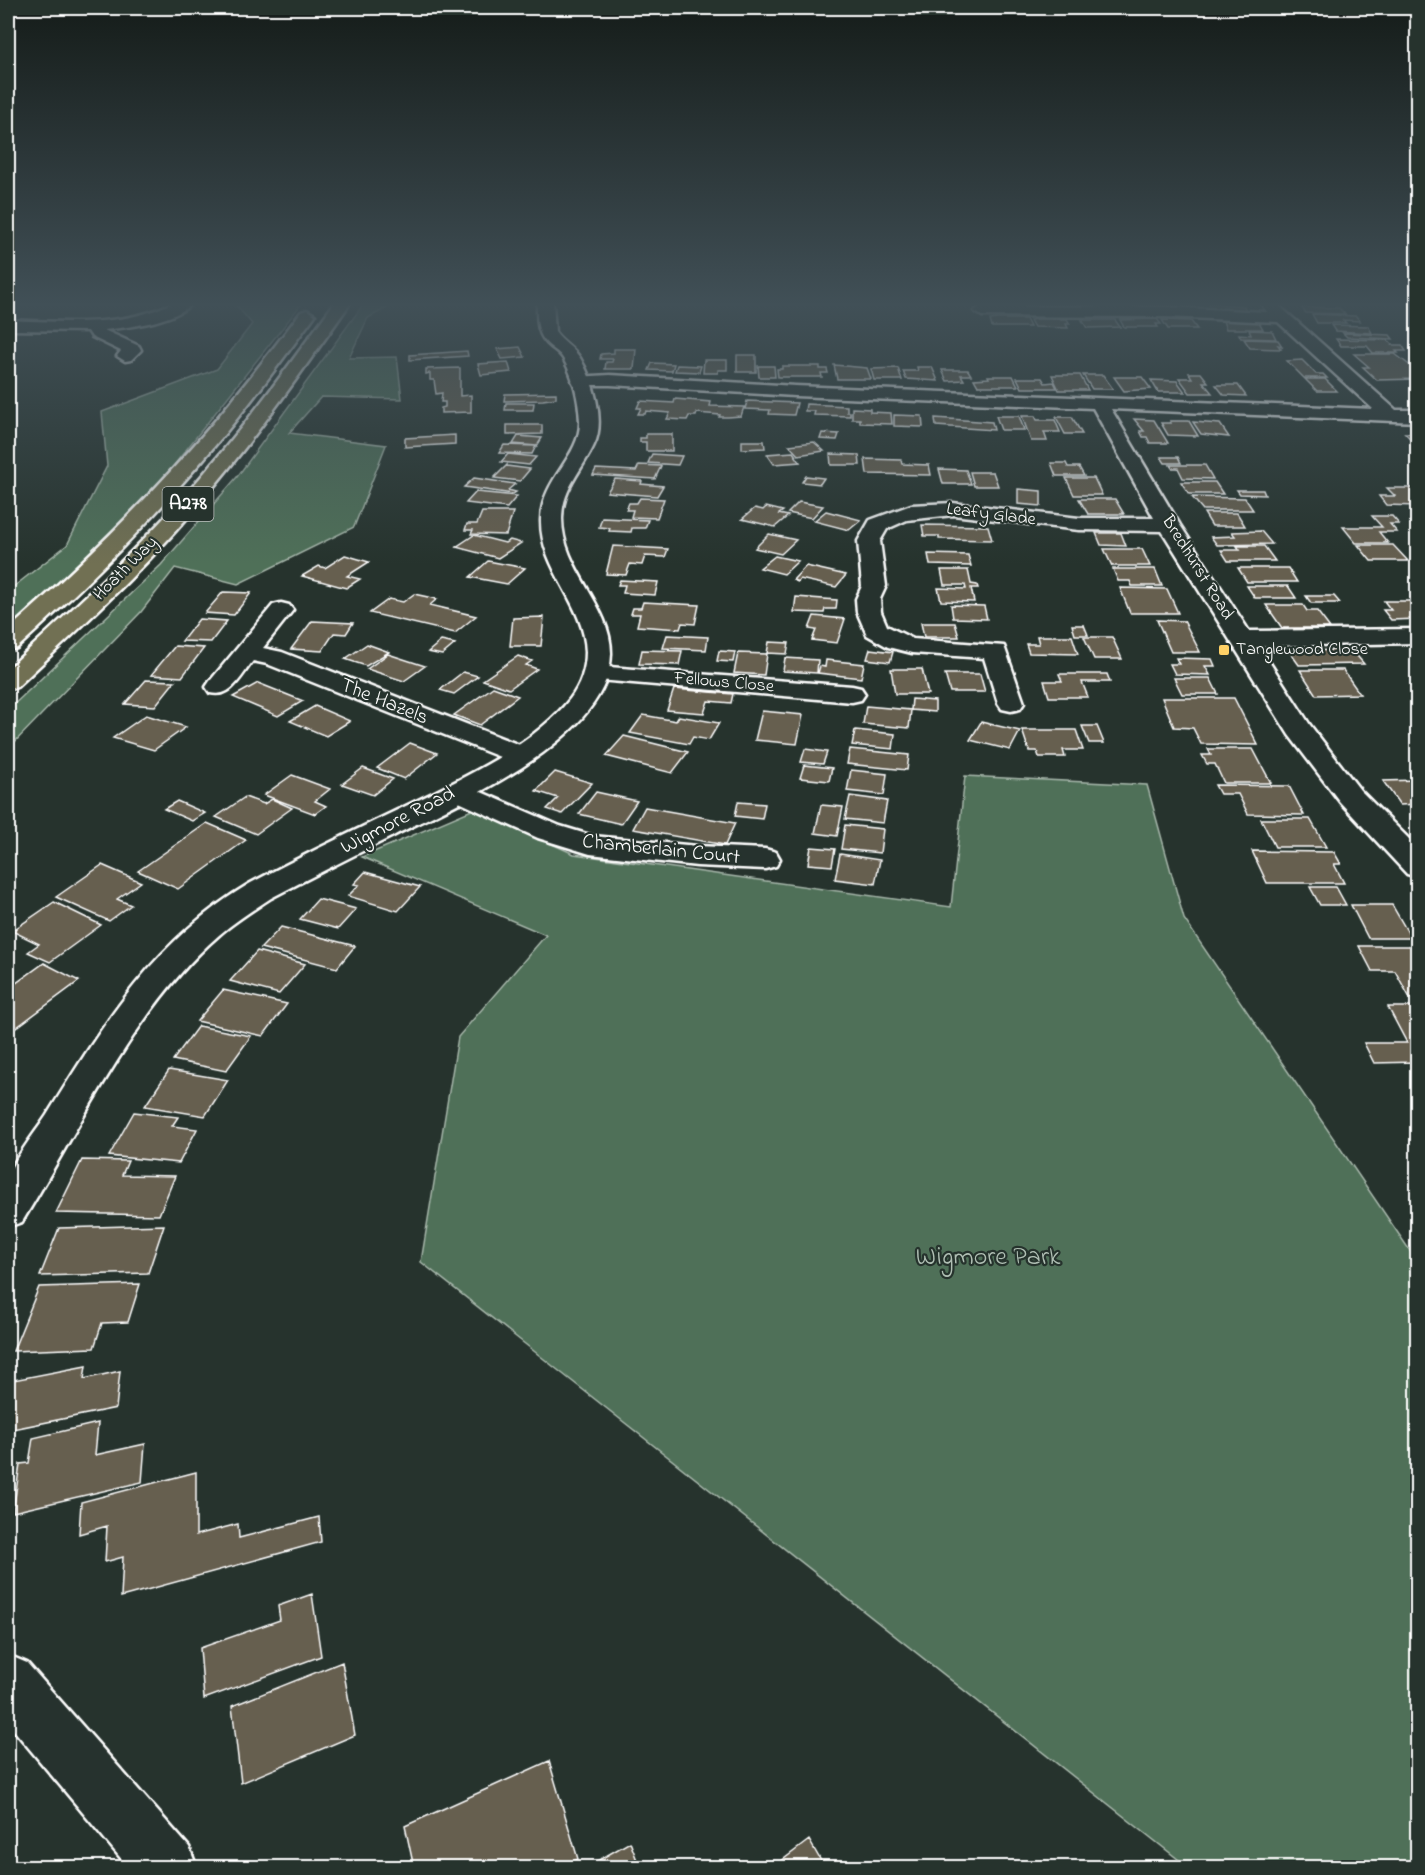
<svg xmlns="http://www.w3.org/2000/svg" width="1425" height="1875" viewBox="0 0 1425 1875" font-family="'Indie Flower',sans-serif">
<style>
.green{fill:#507059;stroke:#a8b8ac;stroke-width:1.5}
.building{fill:#665e50;stroke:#fff;stroke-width:1.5}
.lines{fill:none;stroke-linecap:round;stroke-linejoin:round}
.street-casing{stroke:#fff;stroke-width:5}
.secondary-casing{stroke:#fff;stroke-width:5}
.primary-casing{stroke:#fff;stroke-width:5}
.street{fill:#26332d;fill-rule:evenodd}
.secondary{fill:#26332d;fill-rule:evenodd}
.primary{fill:#716f52;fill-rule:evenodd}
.poi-dot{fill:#ffd166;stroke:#26332d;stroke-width:2}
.labels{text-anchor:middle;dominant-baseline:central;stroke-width:4.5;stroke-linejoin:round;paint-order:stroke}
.far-street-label{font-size:18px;fill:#fff;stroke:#26332d}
.far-poi-label{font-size:18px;fill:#fff;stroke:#26332d;text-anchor:start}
.shield{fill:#26332d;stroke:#bec2c0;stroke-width:1.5}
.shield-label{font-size:20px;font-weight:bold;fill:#fff}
.street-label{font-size:21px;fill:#fff;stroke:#26332d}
.near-park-label{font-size:26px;fill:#b0bfb4;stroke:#26332d}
</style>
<rect width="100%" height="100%" fill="#26332d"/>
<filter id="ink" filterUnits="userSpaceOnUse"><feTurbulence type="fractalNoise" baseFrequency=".0167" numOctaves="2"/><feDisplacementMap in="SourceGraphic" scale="12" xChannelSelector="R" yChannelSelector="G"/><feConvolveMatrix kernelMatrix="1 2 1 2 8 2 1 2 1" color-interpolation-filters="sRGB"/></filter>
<g filter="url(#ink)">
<!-- green -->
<path class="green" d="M244 302H303L159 484 26 617 8 632V591L67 545 107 466 102 412 217 369 252 324 236 305Z
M365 302H398L368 318 349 358 397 357 402 399 321 397 289 433 386 445 354 527 238 584 175 568 141 612 8 749V710L161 565 237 477Z
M965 776 1147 785 1184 919 1417 1261V1867H1188L421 1262 458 1037 546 935 362 857 474 809 574 854 951 907Z"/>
<!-- building -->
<path class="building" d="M1209 303 1244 306 1246 311 1212 309Z
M1301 307 1339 308 1345 314 1306 313Z
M1312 314 1356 316 1360 321 1343 320 1346 323H1317Z
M997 319H1026L1030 327H992L990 320Z
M1038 319H1067L1070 324H1066L1068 328 1034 327 1030 320Z
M1157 319 1161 324H1156L1158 327H1124L1120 320Z
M1082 320H1115L1120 327 1087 328Z
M1162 320 1191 321 1197 329H1168Z
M1223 321 1259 322 1263 329H1226Z
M1331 325 1368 326 1372 333 1335 331Z
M1249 330 1272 331 1276 339 1241 338 1239 334 1251 335Z
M1343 333 1390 335 1393 339 1347 337Z
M1244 339 1278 340 1282 346 1278 345 1281 349 1250 348Z
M1336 339 1388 340 1392 345H1402L1406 351H1396L1398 353H1373L1367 346H1341Z
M520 347 525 357 502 359 497 349Z
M614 349H636L634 369H605L606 362H612L613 359H600L601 354 614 353Z
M467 351 468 356 410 360V355Z
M1354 354H1395L1412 367H1418V379L1377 380 1363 367H1369Z
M737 355H756V372H737Z
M704 360H727V370H718V373H703Z
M1302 360 1316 374H1323L1327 378H1304L1287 361Z
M508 362 511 372 481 375 478 364Z
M652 363 674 364 672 371 649 370Z
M677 365 701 366 699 372 675 371Z
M834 365 867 368 871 379H837Z
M758 366H774L775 377H759Z
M782 366H820V369H827L828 373H821L822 377H778L777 369H782Z
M917 367H932L938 381 906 379 903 371H918Z
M460 368V396L471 395V412L441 413V408L445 407V402H441L442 393 436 394 434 380H430V373L426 374V369Z
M898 368 902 380H874L871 369Z
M942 370H968L971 375H961L964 380 947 381Z
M1189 373H1201L1208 382H1203L1212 393H1190L1179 378H1192Z
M1052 375H1080L1088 390H1059Z
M1083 375H1103L1113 389H1092Z
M988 376H1013L1018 386H978L974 379 989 378Z
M1114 377H1142L1151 389 1124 391Z
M1017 378H1042L1045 383 1054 382 1057 388H1022Z
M1305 379H1325L1337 391H1317Z
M1151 380 1177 381 1185 392H1158Z
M1216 385H1238L1246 396 1224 395Z
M556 393V398L543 400 504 401 505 394Z
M675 399 711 402 710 406 744 407 741 416 728 417H719L720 415 697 413 696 416H689L687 420 667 419 670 413 646 411 645 414H638L641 408H637L640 401 674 403Z
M747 401 797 403 794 415 769 414 770 410 745 409Z
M506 403H534L533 410H505Z
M806 404 847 406V412H850V416L814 415 815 411H805Z
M852 408 870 409V412L891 413 892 424 860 423V419H852Z
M894 415 922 416 923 427 894 426Z
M996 416H1019L1024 430H1001Z
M1022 416H1035L1037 420H1055L1060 432H1044L1047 441H1031Z
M1056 417H1072L1082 434H1065Z
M935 418 992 422 994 430 936 426Z
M1134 419 1154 420 1168 443H1150L1147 437H1143L1140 431H1144Z
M1170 421H1189L1198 436 1168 435 1161 423H1171Z
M1193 422 1220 424 1229 437 1201 434Z
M507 425H542V434L507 435Z
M822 433 839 434 837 440 820 439Z
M1405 433 1418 434V447Z
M646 434H672V451H646V442H640V438H646Z
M455 435V444L405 447V438Z
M518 436 542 438 537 446 513 444Z
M742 441H764L765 448 742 449Z
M814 442 824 451 798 455 789 445Z
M504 445 536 446 532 454 499 453Z
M793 452 800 462 774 464 767 454Z
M508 454 536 457 529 465 501 462Z
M652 454 682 456 678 465 648 463Z
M830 454 859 455 860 465H831Z
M1161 457H1178L1181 463H1165Z
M865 459 901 460 902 464 929 465 931 475 867 474Z
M1051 463H1066L1068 467H1079L1084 476H1056Z
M507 465V466L530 469 520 481 494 478Z
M639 465 661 466 655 479 593 475 596 469 636 471Z
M1170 465H1205L1213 479 1183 478 1178 468H1172Z
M939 469 966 470 971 484H943Z
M970 472H993L998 486H974Z
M806 476 824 478 820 484 802 482Z
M474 478 515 484 508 490 516 492 513 494 464 487Z
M1066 478H1094L1102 495H1074Z
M615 479 642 481 641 484 663 486 657 496 607 492Z
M1181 482H1215L1223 494H1189Z
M1387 488H1418V506L1386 505 1379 496H1395Z
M1018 489 1041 491V506L1018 504Z
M1237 490H1263L1265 495 1240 494Z
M476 492 517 496 507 508 466 503Z
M1192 497 1245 498 1253 510H1203Z
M640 498 664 499 657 518 631 517 633 510H626L629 503H637Z
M1079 499H1115L1124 514H1088Z
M799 502 823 506 812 518 788 513Z
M766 507 783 511 779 514 788 516 775 527 742 519 755 508 763 510Z
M826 511 861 520 849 530 814 521Z
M482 512H513L506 535 471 534 473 530H465L467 524H477Z
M1204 513H1237L1245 526H1212Z
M1372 516H1392L1399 524H1390L1397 532H1379L1388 543H1356L1343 527H1382Z
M602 518 648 520 645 528H632L631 532 609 531 610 528 599 527Z
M922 525 988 526 992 540 939 539V536H924Z
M1261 531 1272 544 1217 545 1211 537 1235 536 1232 532Z
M1096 533H1121L1126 546 1101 545Z
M769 534 796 540 781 554 755 548Z
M474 535 505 543 510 540 521 543 498 558 456 547Z
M1358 545H1393L1408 561H1371Z
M613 546 668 549 665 557 645 556 642 565 630 564 626 575 606 574Z
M1237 546H1264L1275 561H1228L1221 550H1240Z
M1104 549H1142L1150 566H1112Z
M928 554 968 555 971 566 930 565Z
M345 555 369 562 347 576 360 579 346 588 302 576 319 566 325 568Z
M775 556 798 561 784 574 760 568Z
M488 561 525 568 507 584 470 577Z
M806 566 846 575 836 587 800 579 798 582 793 580Z
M1238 568H1288L1297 582H1247Z
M1113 569H1155L1162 586H1132L1130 581H1118Z
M941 570H968L971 584 977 585 978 588H971L974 602 941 601 938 588 966 589 965 585H944Z
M620 580 658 582 655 595 623 593 625 585H618Z
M1247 586H1288L1296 598H1255Z
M1120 588 1167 589 1178 613H1130Z
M223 592 251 593 234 615 205 613Z
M414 594 437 599 430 605 476 616 455 633 370 613 389 599 403 602Z
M1306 596H1334L1340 603H1311Z
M796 597 837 600 836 609H825L824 613 794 612Z
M1384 601H1418V619L1391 620 1383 610H1391Z
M643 602 699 605 695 624 682 623 680 629 637 626 640 614H631L633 608H641Z
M951 605 984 606 987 619 953 618Z
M1266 605H1303L1307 611H1317L1330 628H1282Z
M814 616 845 619 837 643 812 640 816 630 809 629Z
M544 617 541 646H510L513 618Z
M199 619 227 621 211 642 182 641Z
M1157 620 1184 621 1200 652H1171Z
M312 621 353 623 346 634 334 633 322 651 291 649Z
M921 623H955L959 637H924Z
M1072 625H1084L1088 635H1075Z
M667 635 708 637 706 650 663 648Z
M1037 636H1072L1078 654 1029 653 1026 644H1039Z
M1084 637H1112L1122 659H1094Z
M441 641 455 644 442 655 428 652Z
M769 642 789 643 787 654 767 653Z
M367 644 389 652 366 666 345 659Z
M175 646 204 648 182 677 151 675Z
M870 649 893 652 890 662 867 659Z
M642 650 682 651 679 665 639 664Z
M1352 650 1364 664 1299 665 1289 651Z
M719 651 735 652 733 662 717 661Z
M738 653 767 654 764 675 734 673Z
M388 654 425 666 404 681 367 669Z
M518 656 532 661 526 665 537 669 509 689 483 680Z
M785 658 818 660 817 673 783 671Z
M1176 658 1212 659 1215 666H1205L1210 675 1175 674 1170 664H1179Z
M826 660 864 664 861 678 818 673 820 666 825 667Z
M891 669H922L928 694H895Z
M1300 670H1343L1360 694 1316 695Z
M463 672 478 676 454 694 440 690Z
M945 674H980L985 692H950Z
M1059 674H1107L1110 682H1082L1088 697H1049L1044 681H1062Z
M1174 678H1210L1218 694H1182Z
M146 680 175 681 155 706 125 704Z
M258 683 303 701 278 716 233 697Z
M493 687 518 696 480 725 454 715Z
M674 689 733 694 731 703 708 701 704 713 667 710Z
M1162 698H1234L1258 745 1201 744 1193 728 1174 727Z
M912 699 935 701V712L911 710Z
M315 706 350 721 326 736 290 721Z
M866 706 911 710 909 728 863 724Z
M762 711 803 715 797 744 755 740Z
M146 715 186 727 154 750 113 738Z
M643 715 676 721 679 716 719 723 709 740 693 737 689 744 630 733Z
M981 722 1020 731 1010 750 970 740Z
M1082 726H1097L1104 743H1089Z
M855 730 895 734 893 749 852 745Z
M1022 730H1076L1083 750H1063L1065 757H1039L1037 751H1029Z
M624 736 688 752 672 773 606 756Z
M410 743 437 753 404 779 377 768Z
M805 749 827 752 823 764 801 762Z
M850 749 909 755 907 770 847 764Z
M1208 749H1253L1271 783H1224L1215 764H1207L1202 755H1211Z
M804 765 832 768 829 781 800 778Z
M363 768 393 779 373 795 342 784Z
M851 770 887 774 884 795 847 791Z
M555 772 592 783 562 814 547 809 558 798 536 791Z
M292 775 330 789 315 801 326 806 315 814 264 795Z
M1418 780V804L1400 805 1383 781Z
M1215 785 1289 786 1304 815 1248 814 1238 794H1220Z
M596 792 637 801 621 824 579 814Z
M850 796 887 801 883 823 845 819Z
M245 797 264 804 272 799 292 808 256 834 216 817Z
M177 801 205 813 192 821 164 809Z
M738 802 765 804 762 819 735 816Z
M821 805 843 807 837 836 815 833Z
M645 807 735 823 725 845 633 829Z
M1261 819H1310L1326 847H1275Z
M207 823 246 840 178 889 138 871Z
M845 825 883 829 880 853 841 849Z
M811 847 835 849 832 866 808 864Z
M1252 851 1334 852 1341 864H1334L1344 883H1267Z
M840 854 880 860 875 884 835 879Z
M102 865 141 882 117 899 131 905 109 921 56 897Z
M365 872 420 887 398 911 348 896 359 885 354 884Z
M1310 887H1336L1346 905H1320Z
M318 899 356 909 338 929 300 919Z
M54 902 101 925 50 962 28 952 39 944 12 931Z
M1351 905H1392L1411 938H1368Z
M281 927 355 946 337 968 261 948Z
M1359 946H1418V999L1410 998 1395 971H1372Z
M257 951 305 964 279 994 230 981Z
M44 963 79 981 13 1030 8 1027V989Z
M223 990 287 1004 263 1036 197 1021Z
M1388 1007H1418V1062L1374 1063 1364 1043H1407Z
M198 1026 251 1036 226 1071 173 1060Z
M169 1070 228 1080 205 1116 145 1106Z
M134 1112 178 1117 172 1126 197 1129 179 1163 109 1156Z
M82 1160 128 1161 122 1175 175 1176 159 1215 56 1213Z
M164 1225 148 1273 40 1276 59 1228Z
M140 1284 128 1322 102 1323 94 1348 13 1351 39 1287Z
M86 1366 84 1379 120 1371 116 1408 8 1430V1381Z
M98 1423 95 1455 145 1444 142 1482 13 1512 20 1464 29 1463 33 1438Z
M196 1472V1535L238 1524 239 1538 319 1517 321 1542 121 1597 123 1557 105 1562 107 1526 79 1534 81 1502Z
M312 1594 321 1656 204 1699 200 1648 280 1620 278 1606Z
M342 1662 355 1735 241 1783 232 1706Z
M549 1761 578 1859 560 1868H414L405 1826Z
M809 1840 825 1868H772Z
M630 1842 640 1868H585Z"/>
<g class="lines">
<defs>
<path id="street" d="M174 302H193C176 322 128 327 104 330L139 346 141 350 131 360 125 361 117 356 121 351 92 337 88 331 8 330V320C63 322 124 328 174 302Z
M1260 302H1275L1396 410H1418V422L1111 409 1180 525 1249 631 1418 629V643L1259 646 1310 725 1360 790 1418 848V877L1407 874 1340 802 1289 735 1162 531 1079 530 953 515 907 520 887 529 880 541 886 586 880 599 881 612 887 626 913 639 1004 646 1024 703 1020 709 1011 711 1002 709 998 703 984 658 912 653 888 647 867 635 857 612 856 599 862 586 858 541 870 520 911 505 953 503 1079 518H1154L1093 408 795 396 610 385H575L572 381 575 377 610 375 795 386 1373 409 1278 322 1166 317 982 316 974 311 982 306 1166 307 1267 312Z
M281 603 289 605 293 610 263 648 282 652 530 749 534 755 530 761 520 763 510 761 267 664 253 661C240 677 232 698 210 693L206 687 210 681 273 605Z
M596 666 852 686 861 688 865 694 861 700 852 702 587 679 583 674 587 669Z
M458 782 560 826 593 836 697 846 765 849 776 852 780 859 776 866 765 869 697 866 590 854 538 838 448 797 444 791 448 785Z"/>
<path id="secondary" d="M537 302H553L555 332C562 342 573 347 580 358 593 380 606 421 594 445 582 471 562 488 562 519 562 570 612 606 611 654 609 740 459 802 393 836 352 856 311 877 271 898 253 910 235 921 219 935 138 1004 78 1131 22 1222L8 1227C8 1214 4 1188 8 1176 12 1162 38 1129 47 1115 104 1023 154 941 249 884 294 860 341 837 387 815 445 787 530 750 570 699 580 686 586 669 586 652 585 604 540 569 541 520 541 479 581 457 580 421 579 401 574 378 564 360 561 354 556 351 551 347 536 335 537 320 537 302Z
M8 1655 27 1663 189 1847 197 1868H129L8 1723Z"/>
<path id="primary" d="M335 302H351C301 373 251 444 194 510 140 573 78 630 17 687L8 690V669C66 615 124 562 178 503 235 440 285 371 335 302Z
M307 310 315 315 313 318C272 374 231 429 185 480 133 540 75 595 17 648L8 650V630C64 580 120 527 171 471 218 420 260 366 301 312Z"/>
</defs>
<!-- street casing -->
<use href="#street" class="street-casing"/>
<!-- secondary casing -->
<use href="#secondary" class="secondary-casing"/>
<!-- primary casing -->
<use href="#primary" class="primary-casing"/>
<!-- street -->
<use href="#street" class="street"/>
<!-- secondary -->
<use href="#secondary" class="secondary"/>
<!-- primary -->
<use href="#primary" class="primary"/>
</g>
</g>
<!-- sky -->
<linearGradient id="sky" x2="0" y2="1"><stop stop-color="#151c19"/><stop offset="0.54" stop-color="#415057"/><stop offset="1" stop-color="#415057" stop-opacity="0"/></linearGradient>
<rect width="1425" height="564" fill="url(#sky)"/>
<!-- markers -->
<rect class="poi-dot" x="1218" y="644" width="12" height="12" rx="3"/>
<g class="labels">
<!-- far-street labels -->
<g class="far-street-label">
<text transform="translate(991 515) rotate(7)">Leafy Glade</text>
<text transform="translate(1197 568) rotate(58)">Bredhurst Road</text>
<text transform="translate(126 569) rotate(-45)">Hoath Way</text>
<text transform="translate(724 683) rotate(5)">Fellows Close</text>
</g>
<!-- far-poi labels -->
<g class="far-poi-label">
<text x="1236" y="650">Tanglewood Close</text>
</g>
<!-- shield labels -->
<rect class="shield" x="162.5" y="487" width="51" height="34" rx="4.5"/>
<g class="shield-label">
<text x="188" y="504">A278</text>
</g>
<!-- street labels -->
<g class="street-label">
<text transform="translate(384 702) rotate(22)">The Hazels</text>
<text transform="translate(398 821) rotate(-27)">Wigmore Road</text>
<text transform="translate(661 850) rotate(6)">Chamberlain Court</text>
</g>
<!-- near-park labels -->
<g class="near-park-label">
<text x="988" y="1258">Wigmore Park</text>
</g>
</g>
<!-- margin -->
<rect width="1425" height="1875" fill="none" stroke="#26332d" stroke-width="30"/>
<rect x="15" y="15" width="1395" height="1845" fill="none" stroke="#fff" stroke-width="2" filter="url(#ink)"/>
</svg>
